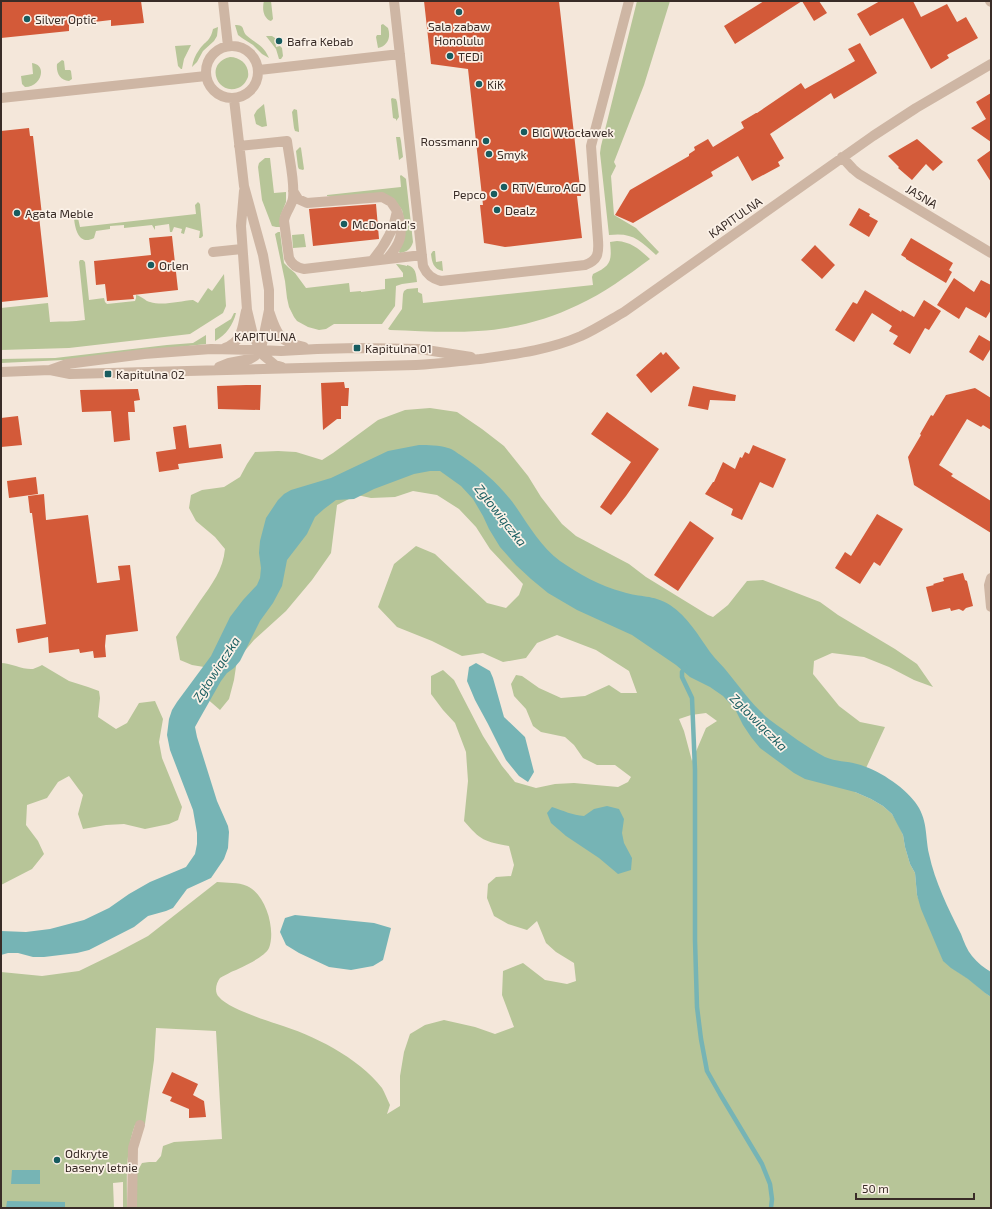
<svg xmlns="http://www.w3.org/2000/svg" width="992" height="1209" viewBox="0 0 992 1209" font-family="'Exo 2',sans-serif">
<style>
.green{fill:#b7c598;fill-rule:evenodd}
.water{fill:#76b4b5}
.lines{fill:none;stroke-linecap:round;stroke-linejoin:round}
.stream{stroke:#76b4b5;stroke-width:4.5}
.building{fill:#d35a39}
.minor{stroke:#ceb6a4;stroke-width:10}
.poi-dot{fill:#175c5f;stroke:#fbf1e7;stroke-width:1.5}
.labels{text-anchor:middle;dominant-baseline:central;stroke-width:3.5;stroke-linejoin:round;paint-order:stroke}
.poi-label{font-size:12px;fill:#392c27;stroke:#fbf1e7;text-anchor:start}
.street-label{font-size:12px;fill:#392c27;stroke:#fbf1e7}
.water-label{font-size:13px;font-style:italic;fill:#175c5f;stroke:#fbf1e7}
</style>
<rect width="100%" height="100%" fill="#f4e7da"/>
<!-- green -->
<path class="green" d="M264 1H271L273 19 271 21C263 18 262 8 264 1Z
M637 1H670L644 85 614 162 616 166 611 176 614 215 636 228 659 252 656 255C640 240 632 232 609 235L600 153 601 146Z
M383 24 388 28C391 37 388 46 378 48L376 37 377 35H381V25Z
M235 25C237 25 240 25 241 26 244 28 243 32 246 35 256 44 263 44 269 58L262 54 253 45 242 38 238 35Z
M218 27 217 36 214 41 203 51 197 62 192 67C193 61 195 55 199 50 206 40 210 42 213 29Z
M266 36H272L275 38 276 47 280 46 282 48 283 56 281 59H279L276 49Z
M191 45 184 59 182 69H181L178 66 175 46Z
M230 57C240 57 250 65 248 77 246 82 243 86 238 88 217 96 204 63 230 57Z
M62 60 64 61 65 70H70L71 71 72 79 69 81C60 80 56 73 57 64Z
M32 63C48 65 41 87 25 87L22 84 21 76 33 74Z
M392 98 396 99 397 102 399 117 396 121V119L393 118 391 99Z
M264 104 267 126 262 127 256 124 254 115 257 110Z
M294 109 297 110 299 131V132L295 131 294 128 292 112Z
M396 137H400L401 141 403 157 399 160Z
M300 147 301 148 304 169 303 170 299 169 298 167 296 151Z
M265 158H270L274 193 286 192V202L280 217V227H276L272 226 262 200 258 167 259 163Z
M401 175 405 178 406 179 413 242C411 249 407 252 400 253L399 252 404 220 402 210 396 202 336 198 327 196V195L401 187 400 176Z
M198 202 200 204 203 236 201 238H199L200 231 186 227 184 234 181 233 182 229 174 227 172 232H170L169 224 155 226V230L152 225 124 228V225L110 226V229L96 231 94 238C79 246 75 229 74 218L76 216 78 218 80 227 196 214 195 205Z
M278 232H280L284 263 289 268 295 273 306 288 349 283 350 292 361 291V292L385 289V279L403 277V273L396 264C400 264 403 265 407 266V265C416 267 416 274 417 282L402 284 396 286 395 306 382 324H334L326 329 319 330 308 327 297 321 294 317 289 307 287 298 285 281 275 234Z
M304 234 306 247 293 248 292 235Z
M617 241C632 242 640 250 650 259 627 276 604 293 578 305 547 320 513 329 478 331 449 333 419 331 390 330L388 329 402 309 403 294 404 291 407 289 418 288V292L422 294 423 303 593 285 592 277 593 274C611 266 612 261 610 242Z
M433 251H435L436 262 442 261 443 271C433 269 432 262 431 254Z
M80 260H83L85 262 89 300 104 298 105 302 107 304 135 301 136 298V295C142 296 145 301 150 302 163 306 180 301 193 300L198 303 208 288 212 291 224 274 226 306 223 313 190 334 69 348 1 350V308L48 303 50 322C63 321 73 322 85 320L79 262Z
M234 313H236C233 325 226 335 215 341V329L231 319Z
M206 335V344L64 360 1 363V359L55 358 167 345 193 343Z
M430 408 457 412 482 429 504 446 528 476 541 497 562 524 576 536 629 564 646 577 708 615 713 617 728 605 747 581 763 580 820 602 838 615 895 649 917 664 933 687 914 680 889 667 864 657 832 653 814 661 813 674 839 706 860 722 885 727 855 792 871 799 883 806 892 814 897 822 903 835 905 847 910 864 915 873 917 895 943 960C951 968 960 973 969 979 977 985 983 992 991 997V1208H136L137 1172 142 1163 149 1162H156L161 1156 163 1146 174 1142 222 1139 216 1031 156 1028 154 1060 145 1124 135 1125C125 1152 127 1180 127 1208H123V1182L113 1183 114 1208H1V972L42 976 79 971 116 953 148 936 217 882C227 883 238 882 247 886 266 894 276 930 269 948 265 957 241 968 231 972 228 974 223 976 220 978 216 983 214 992 219 997 228 1008 262 1019 277 1024 313 1035 358 1057 382 1088 385 1093 387 1099 390 1105L387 1114 400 1106V1076L404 1052 410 1034 425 1025 444 1020 475 1027 495 1034 514 1027 502 995 503 971 523 963 545 980 567 984 576 981 574 963 556 952 546 943 537 921 527 930 508 924 494 916 487 898 488 884 496 877 511 876 514 865 509 846C485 842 480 840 464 821L468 781 466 752 455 723 443 710 431 694V676L443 670 454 680 483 736 502 766 515 782 536 788 555 784 574 783 618 787 628 782 631 777 615 765H597L583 758 574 745 565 737 541 732 533 726 526 709 514 696 511 684 516 675 522 676 539 688 561 698 585 696 609 685 621 693H637L629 671 596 650 557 635 537 643 526 658 503 662 483 653 462 656 432 641 397 627 378 607 394 564 416 546 435 554 487 603 506 608 519 595 523 584 490 549 476 527 459 509 437 495 413 491 395 497 371 498 357 495 337 505 331 553 312 580 286 611 254 640 237 660 234 680 229 699 220 710 205 697 204 667 192 665 180 660 176 637C184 625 192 613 200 601 212 584 223 570 225 549L215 537 196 521 189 508 191 495 202 490 224 487 240 477 247 464 255 452 278 451 296 452 322 460 333 453 378 420 405 410ZM706 713 717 721 706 728 692 761 684 731 679 719 691 715Z
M1 663C11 663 23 670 33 669 36 668 40 666 42 665L69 681 88 687 99 691 100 698 98 717 116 729 127 723 139 703 155 701 163 719 159 742 162 758 182 807 178 820 169 824 145 829 124 824 106 825 83 829 78 814 83 795 69 776 58 782 47 798 27 805 26 825 38 841 44 854 32 869 1 885Z"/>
<!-- water -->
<path class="water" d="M419 445C428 445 439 445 448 448 453 449 457 453 462 456 483 470 501 486 516 507 529 526 541 547 560 561 579 574 600 586 623 592 641 598 652 594 670 605 688 617 698 635 710 652 716 660 723 666 729 674 742 690 754 707 770 720 788 733 806 747 825 757 836 762 847 761 857 764 877 769 903 786 915 802 928 819 925 835 929 854 935 882 948 908 961 934 964 942 967 950 972 956 978 963 984 968 991 972V997L985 993 968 979 951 968 943 961 921 909 917 895 915 873 910 864 905 847 903 835 892 814 883 806 871 799 855 792 805 779 794 773 760 748 751 737 743 725 735 709 723 696 710 687 690 677 676 665 632 635 577 610 548 593 531 579 516 565 500 547 489 529 483 516 473 499 461 486 440 471H430L414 474 374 489 354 499 336 500 324 509 315 517 307 534 287 560 282 586 273 603 260 621 240 661 234 668 227 673 221 681 200 718 195 727 197 737 217 801 228 826 229 832 228 848 224 859 211 878 187 889 173 908 166 911 148 916 134 927 89 950 77 953 44 957H33L18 953H8L1 955V931L26 932 50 929 84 920 109 908 129 894 150 882 186 867 195 854 197 844V833L193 810 170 750 167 735 169 719 172 710 177 702 211 656 230 617 243 600 257 585 260 578 261 568 259 553 260 541 266 518 278 500 284 494 291 490 331 478 388 451Z
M476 663 490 671 493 678 504 717 525 737 534 772 528 782 519 776 506 760 488 724 475 700 467 681 469 667Z
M607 806 619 809 624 819 622 833 624 843 632 858 631 870 618 874 599 858 566 836 551 823 547 813 552 807C564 811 572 815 584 816L594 809Z
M295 915 374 923 391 928 383 960 373 966 351 970 329 967 299 953 286 945 280 932 285 918Z
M12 1170H40V1184H11Z
M7 1201 65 1202V1208H6Z"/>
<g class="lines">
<!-- stream -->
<path class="stream" d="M685 667 682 672V677L692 698 695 770V940L697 1007 701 1039 707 1071 720 1094 762 1164 770 1184 772 1199 771 1208"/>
</g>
<!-- building -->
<path class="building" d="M1 1H141L144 23 111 26V20L69 25V31L1 38Z
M424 1H559L581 196H577L582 238 505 247 484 243 480 205H483L468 69 431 64Z
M764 1H819L827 13 814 21 802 1 735 44 724 26Z
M880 1H913L921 17 947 4 957 22 966 17 978 38 947 55 949 58 931 69 903 18 870 36 857 14Z
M860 43 877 73 834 99 831 93 770 134 784 158 778 162 780 166 752 181 738 156 711 172 713 176 633 223 615 215 630 190 689 156V154L695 150 694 147 708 139 713 147 744 128 741 122 756 113H757L801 83 805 89 855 61 848 49Z
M991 93V142L971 128 986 119 976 102Z
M29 128 30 136H33L42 215 39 216 48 297 1 302V131Z
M917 139 943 162 933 171 926 164 912 180 898 168 899 167 888 156Z
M991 150V182L977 160Z
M376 204 379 239 313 246 309 209Z
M859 208 870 214 869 216 878 221 869 237 849 225Z
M172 236 178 290 133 295 134 299 107 301 105 284 96 285 94 261 151 255 149 238Z
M911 238 953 263 949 270 952 272 946 283 906 259V258L901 255Z
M815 245 835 265 822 279 801 260Z
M954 278 974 292 981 280 991 285V310L986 318 966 307 959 319 937 305Z
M865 290 901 312 902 310 914 317 924 300 941 311 929 330 925 328 910 354 893 344 898 336 889 331 892 326 872 313 854 342 835 330 853 302 857 304Z
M979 335 991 342V348L983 361 969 352Z
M661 352 663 355 666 352 680 368 651 393 636 375Z
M344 382 345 388H349L348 406H341V419H337L323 430 321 383Z
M246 385H261L260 410 218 409 217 386Z
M693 386 736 395 735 401 710 400 708 410 688 406Z
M975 388 991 398V430L983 425 981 427 967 419 939 465 953 474 951 476 991 501V533L914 485 908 457 921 435 920 434 931 415 933 416 946 395Z
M138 389 140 400 134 401 135 412H128L130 440 114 442 111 411 82 412 80 390Z
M607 412 659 449 626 496 611 515 600 507 631 462 591 434Z
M18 416 22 445 1 447V418Z
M186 425 189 448 221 444 223 458 178 464 179 469 159 472 156 452 176 449 173 427Z
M753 445 786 459 773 488 760 482 742 520 731 515 733 509 705 494 713 482H714L723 462 735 469 740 457 742 458 745 452 749 454Z
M36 477 38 494 9 498 7 481Z
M44 494 46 520 88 515 97 583 120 580 118 566 130 565 138 631 106 635 105 646 106 657 94 658 93 651 80 653 79 649 49 653 48 637 18 643 16 629 46 624 32 513H30L28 496Z
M877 514 903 529 880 566 874 562 860 584 835 568 845 552 851 556Z
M690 521 714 538 678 591 654 575Z
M963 573 965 580 967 581 973 606 966 608 963 611 959 609 951 611 950 608 932 612 926 587 934 585 933 584 944 581 943 578Z
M172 1072 198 1084 193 1095 204 1101 206 1117 189 1118V1109L170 1101 172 1097 162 1093Z"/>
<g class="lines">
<!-- minor -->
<path class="minor" d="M223 1 228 46
M394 1 423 266C427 275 432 279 441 281L585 265C598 260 599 254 598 240L591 146 629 1
M990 1 991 2
M206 72a26 26 0 1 1 52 0a26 26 0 1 1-52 0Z
M259 70 400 54
M1 98 206 76
M239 146 287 141C289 158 295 181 293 198 292 206 285 212 284 221L289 258C292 265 297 268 304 269L422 255
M842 157 853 169 859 174 991 253
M244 191 241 226 247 310 253 335 263 355 275 365 282 367
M293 191 298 199 307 203 382 197 391 202 397 211C394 230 384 247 372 261
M213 252 242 249
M387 259C401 243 404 234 398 214
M269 311C276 332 279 343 304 347
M225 348C243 341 242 328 246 311
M219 367 229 363 250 359 255 356 262 344 269 310V290L263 255 244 186 234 99
M50 370 67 364 144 354 211 349 260 350 281 351 317 349 357 348 420 349 471 357
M1 372 50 370 70 374 416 365C438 364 459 361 480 359 515 354 549 350 581 336 596 329 610 320 624 312L873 136 916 108 991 64
M991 578 989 585 991 607
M132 1208 133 1148 140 1125"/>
</g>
<!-- markers -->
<g class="poi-dot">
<circle cx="459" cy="12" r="4"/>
<circle cx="27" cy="19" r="4"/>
<circle cx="279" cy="41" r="4"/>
<circle cx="450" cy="56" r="4"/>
<circle cx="479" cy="84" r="4"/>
<circle cx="524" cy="132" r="4"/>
<circle cx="486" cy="141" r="4"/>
<circle cx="489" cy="154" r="4"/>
<circle cx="504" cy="187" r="4"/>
<circle cx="494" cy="194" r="4"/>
<circle cx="497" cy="210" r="4"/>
<circle cx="17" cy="213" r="4"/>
<circle cx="344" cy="224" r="4"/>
<circle cx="151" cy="265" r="4"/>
<rect x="353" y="344" width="8" height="8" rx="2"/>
<rect x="104" y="370" width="8" height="8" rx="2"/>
<circle cx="57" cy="1160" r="4"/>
</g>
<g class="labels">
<!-- poi labels -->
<g class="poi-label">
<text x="35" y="19">Silver Optic</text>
<text x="459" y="26" text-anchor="middle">Sala zabaw<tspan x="459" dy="14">Honolulu</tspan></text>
<text x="287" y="41">Bafra Kebab</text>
<text x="458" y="56">TEDi</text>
<text x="487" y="84">KiK</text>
<text x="532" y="132">BIG Włocławek</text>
<text x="478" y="141" text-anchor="end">Rossmann</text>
<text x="497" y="154">Smyk</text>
<text x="512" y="187">RTV Euro AGD</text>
<text x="486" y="194" text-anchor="end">Pepco</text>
<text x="505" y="210">Dealz</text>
<text x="25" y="213">Agata Meble</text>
<text x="352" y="224">McDonald's</text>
<text x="159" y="265">Orlen</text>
<text x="365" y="348">Kapitulna 01</text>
<text x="116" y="374">Kapitulna 02</text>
<text x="65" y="1153">Odkryte<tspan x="65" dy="14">baseny letnie</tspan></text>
</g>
<!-- street labels -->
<g class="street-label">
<text transform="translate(922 196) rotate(31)">JASNA</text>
<text transform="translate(735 217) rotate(-35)">KAPITULNA</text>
<text x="265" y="336">KAPITULNA</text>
</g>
<!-- water labels -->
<g class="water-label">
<text transform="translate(501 515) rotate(52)">Zgłowiączka</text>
<text transform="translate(216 669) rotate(-57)">Zgłowiączka</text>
<text transform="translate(759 722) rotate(45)">Zgłowiączka</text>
</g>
</g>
<!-- border -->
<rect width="992" height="1209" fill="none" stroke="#392c27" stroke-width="4"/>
<!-- scale -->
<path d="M856 1193v6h118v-6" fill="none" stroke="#392c27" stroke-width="2"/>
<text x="862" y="1193" font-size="12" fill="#392c27" stroke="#fbf1e7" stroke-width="3" paint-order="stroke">50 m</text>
</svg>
